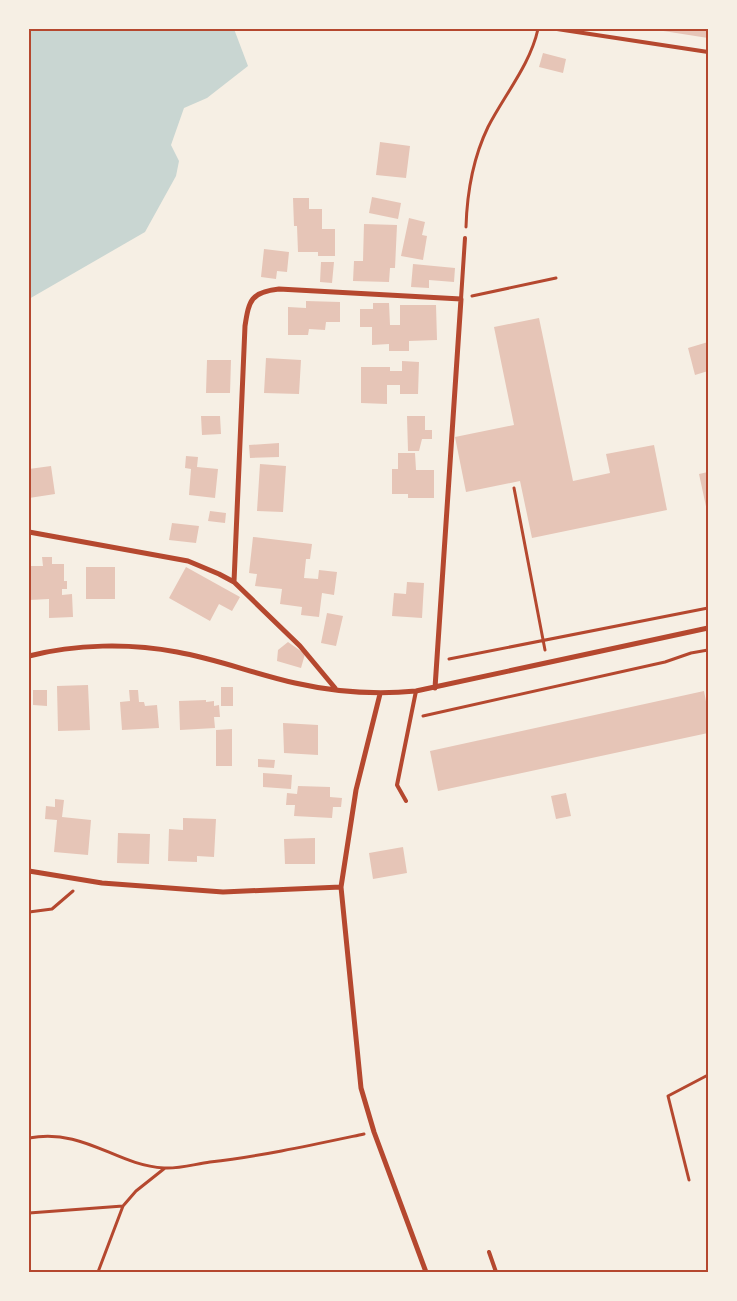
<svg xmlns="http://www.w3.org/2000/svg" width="737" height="1301" viewBox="0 0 737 1301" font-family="Inter,sans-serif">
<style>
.water{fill:#c9d6d2}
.building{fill:#e6c5b7}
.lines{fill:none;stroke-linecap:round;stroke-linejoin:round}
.path{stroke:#b5482f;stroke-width:3}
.service{stroke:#b5482f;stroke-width:4}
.minor{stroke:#b5482f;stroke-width:5}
.neatline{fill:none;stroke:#b5482f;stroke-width:2}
</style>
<rect width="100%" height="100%" fill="#f6efe4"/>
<!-- water -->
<path class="water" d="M29 29H234L248 66 207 98 184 108 171 145 179 161 176 176 145 232 29 299Z"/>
<!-- building -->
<path class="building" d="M657 29H708V38L657 30Z
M543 53 566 59 563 73 539 67Z
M380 142 410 146 406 178 376 175Z
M372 197 401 203 398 219 369 213Z
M293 198H309V209H322V229H335V256H318V252H298L297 226H294Z
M409 218 425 222 422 235 427 236 423 260 401 256Z
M364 224 397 225 395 268H390L389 282 353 281 354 261H363Z
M264 249 289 252 287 272 277 271 276 279 261 277Z
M321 262H334L332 283 320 282Z
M413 264 455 268 454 282 429 280V288L411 287Z
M306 301 340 302V322H326L325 330 309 329 308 335H288V307L306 308Z
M373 303H389L390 325H400V305H436L437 340 409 341V351H389V344L372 345V327H360V309H373Z
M539 318 573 481 610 473 606 454 654 445 667 510 532 538 520 481 466 492 455 437 514 425 494 327Z
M708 342V371L695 375 688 348Z
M266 358 301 360 299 394 264 393Z
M207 360H231L230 393H206Z
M402 361 419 362 418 394H400V385H387V404L361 403V367H390V371H402Z
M201 416H220L221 434 202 435Z
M407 416H425V430H432V439H422L419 451H408Z
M279 443V457L250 458 249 445Z
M398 453H415L416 470H434V498H408V494H392V469H398Z
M186 456 198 457 197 467 218 469 215 498 189 495 191 469 185 468Z
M260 464 286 466 283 512 257 511Z
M51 466 55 494 29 498V469Z
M708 472V511H707L699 474Z
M210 511 226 513 225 523 208 521Z
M172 523 199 526 196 543 169 540Z
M253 537 312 544 310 559H306L304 578 318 579 319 570 337 572 334 595 322 593 319 617 301 615 302 607 280 604 282 589 255 586 257 574 249 573Z
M42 557H52V564H64V581H67V589H62V595L72 594 73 617 49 618V599L29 600 30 566H43Z
M86 567H115V599H86Z
M186 567 240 597 232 611 219 604 210 621 169 598Z
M407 582 424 583 422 618 392 616 394 593 406 594Z
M327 613 343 616 336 646 321 643Z
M288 642 305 654 301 668 277 661 278 650Z
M88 685 90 730 58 731 57 686Z
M221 687H233V706H221Z
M33 690H47V706L33 705Z
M129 690H138L139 702H144L145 706 157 705 159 728 122 730 120 702 130 701Z
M704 691 708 712V733L438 791 430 751Z
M206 700V702L214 701V706L219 705 220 717H214L215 728 180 730 179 701Z
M283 723 318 725V755L284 753Z
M232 729V766H216V730Z
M258 759 275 760 274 768 258 767Z
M263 773 292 775 291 789 263 787Z
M298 786 330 787V797L342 798 341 807H333L332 818 294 816 295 805H286L287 793 297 794Z
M566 793 571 816 556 819 551 796Z
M55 799 64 800 62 817 91 820 88 855 54 852 57 820 45 819 46 806 55 807Z
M183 818 216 819 214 857 197 856V862L168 861 169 829 183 830Z
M118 833 150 834 149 864 117 863Z
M315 838V864H285L284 839Z
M403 847 407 873 373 879 369 853Z"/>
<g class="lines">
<!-- path -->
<path class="path" d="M466 227C467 193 473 158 488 127 505 94 530 65 538 29
M472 296 556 278
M514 488 545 650
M449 659 708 608
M423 716 665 662 691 653 708 650
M29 912 52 909 73 891
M29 1138C85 1128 115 1165 164 1168 179 1169 195 1164 210 1162 262 1156 312 1145 364 1134
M689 1180 668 1096 708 1075
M29 1213 123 1206
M98 1272 123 1206 136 1191 165 1168"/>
<!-- service -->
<path class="service" d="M557 29 708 52
M461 299 465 238
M406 801 397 785 416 691
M489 1252 496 1272"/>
<!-- minor -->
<path class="minor" d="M29 532 188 561 219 574 234 582 300 646 335 688
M234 582 245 326C249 300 251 292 279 289L461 299 435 688
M29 656C75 644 130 643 177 652 217 659 255 674 295 683 335 692 376 695 416 691L708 628
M380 694 356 790 341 887 361 1088 374 1132 426 1272
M29 871 102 883 223 892 341 887"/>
</g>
<!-- border -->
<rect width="737" height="1301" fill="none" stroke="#f6efe4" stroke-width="60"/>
<rect x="30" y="30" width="677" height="1241" class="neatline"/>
</svg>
